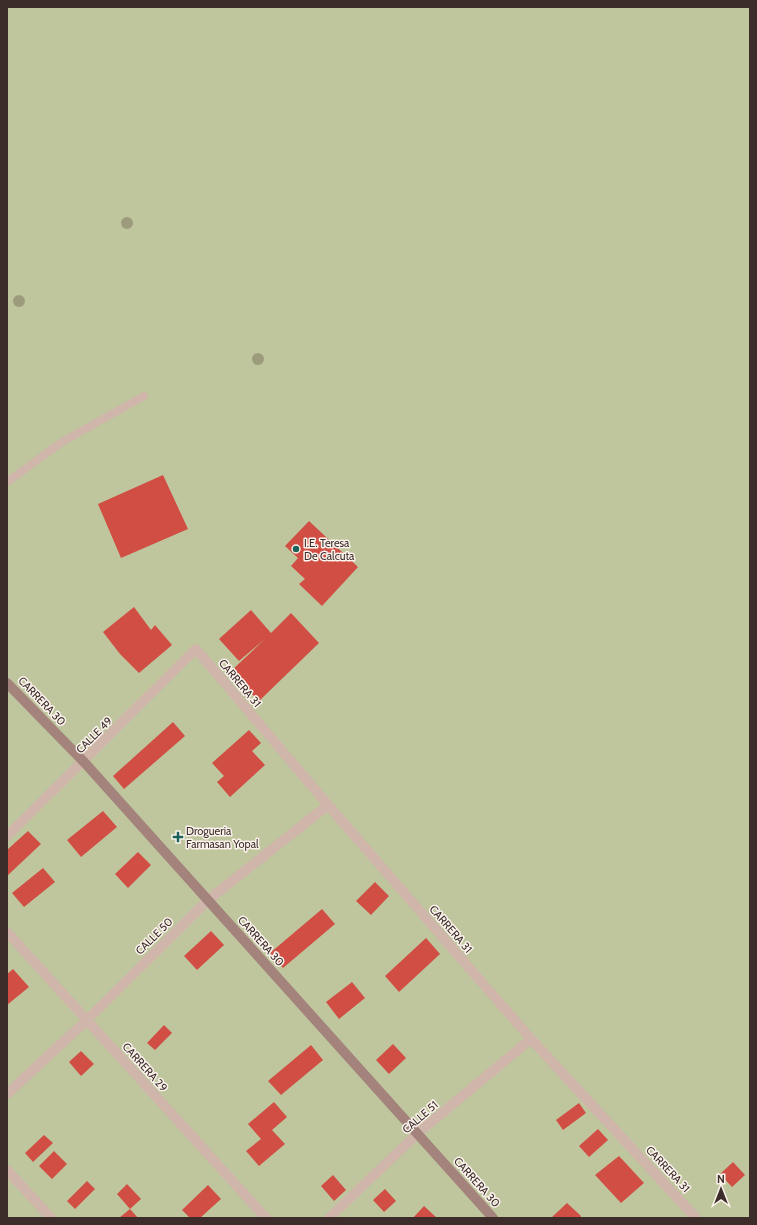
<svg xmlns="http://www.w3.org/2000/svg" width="757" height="1225" viewBox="0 0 757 1225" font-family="Cabin,sans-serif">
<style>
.green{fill:#bfc69e}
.building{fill:#d04e43}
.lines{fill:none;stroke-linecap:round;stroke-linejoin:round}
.lane{stroke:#cfb5aa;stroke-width:8}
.street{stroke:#cfb5aa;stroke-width:10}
.secondary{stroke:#a3837b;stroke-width:10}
.tree{fill:#9c9c7c}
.poi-dot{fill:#1b625b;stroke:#fcf3ed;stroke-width:1.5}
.labels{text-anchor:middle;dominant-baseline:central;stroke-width:3;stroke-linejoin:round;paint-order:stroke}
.poi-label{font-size:11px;fill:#3c2d2a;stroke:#fcf3ed;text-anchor:start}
.street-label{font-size:11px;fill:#3c2d2a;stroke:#fcf3ed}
</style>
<rect width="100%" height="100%" fill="#f5e8e0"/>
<!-- green -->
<path class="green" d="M7 7H750V1218H7Z"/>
<!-- building -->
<path class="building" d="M163 475 188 529 121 558 98 504Z
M309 521 358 567 322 606 299 584 305 579 291 566 298 558 285 546Z
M134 607 151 630 155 625 172 645 139 673 120 654 103 632Z
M251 610 271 633 291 613 319 643 259 701 230 672 265 639 239 661 219 639Z
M173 722 185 736 124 789 113 776Z
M249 730 261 743 252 751 265 765 230 797 217 782 224 776 212 763Z
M103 811 117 827 81 857 67 840Z
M28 831 41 844 7 876V850Z
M138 852 151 865 128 888 115 874Z
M43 868 55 882 24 907 12 893Z
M375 882 389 896 371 915 356 901Z
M322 909 335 924 283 968 270 953Z
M211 931 224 945 197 970 184 956Z
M426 938 440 954 399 992 385 976Z
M13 969 29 987 7 1005V974Z
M352 982 365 998 339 1019 326 1002Z
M164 1025 172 1033 155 1050 147 1043Z
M393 1044 406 1058 389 1074 376 1060Z
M311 1045 323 1060 281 1095 268 1081Z
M81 1051 94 1064 81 1076 69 1062Z
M274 1102 287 1117 272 1130 285 1144 259 1166 246 1151 261 1139 248 1124Z
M579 1103 586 1113 563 1130 556 1120Z
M598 1129 608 1140 589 1157 579 1146Z
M44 1135 53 1143 33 1162 25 1153Z
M54 1151 67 1164 52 1179 39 1166Z
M619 1156 644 1183 621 1203 595 1175Z
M733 1162 745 1175 732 1187 720 1174Z
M333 1175 346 1190 334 1201 321 1186Z
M87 1181 95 1189 75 1209 67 1201Z
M127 1184 141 1199 130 1209 138 1218H119L130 1209 117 1194Z
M208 1185 221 1199 200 1218H190L182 1210Z
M385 1189 396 1201 384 1212 373 1200Z
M567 1203 581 1216 580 1218H551Z
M424 1206 437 1218H413Z"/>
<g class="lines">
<!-- lane -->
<path class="lane" d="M7 482 62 442 144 396"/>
<!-- street -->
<path class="street" d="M7 836 196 649 328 805 531 1039 696 1218
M7 932 266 1218
M7 1094 87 1020 208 900 328 805
M7 1170 51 1218
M329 1218 418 1133 531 1039"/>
<!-- secondary -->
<path class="secondary" d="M7 683 84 762 493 1218"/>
</g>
<!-- trees -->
<g class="tree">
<circle cx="127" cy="223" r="6"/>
<circle cx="19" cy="301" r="6"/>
<circle cx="258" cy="359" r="6"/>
</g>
<!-- markers -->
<g class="poi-dot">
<circle cx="296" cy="549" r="4"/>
<path d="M176 831h4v4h4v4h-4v4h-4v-4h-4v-4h4z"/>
</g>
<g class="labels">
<!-- poi labels -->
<g class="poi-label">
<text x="304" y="543">I.E. Teresa<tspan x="304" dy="13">De Calcuta</tspan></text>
<text x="186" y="831">Drogueria<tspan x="186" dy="13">Farmasan Yopal</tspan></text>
</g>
<!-- street labels -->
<g class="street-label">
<text transform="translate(240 683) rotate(50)">CARRERA 31</text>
<text transform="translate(42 701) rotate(46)">CARRERA 30</text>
<text transform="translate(94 735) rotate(-45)">CALLE 49</text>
<text transform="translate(451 929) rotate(49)">CARRERA 31</text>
<text transform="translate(154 936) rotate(-45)">CALLE 50</text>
<text transform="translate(261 941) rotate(48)">CARRERA 30</text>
<text transform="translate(145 1067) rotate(48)">CARRERA 29</text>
<text transform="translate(420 1117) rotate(-41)">CALLE 51</text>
<text transform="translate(668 1169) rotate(47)">CARRERA 31</text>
<text transform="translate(477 1182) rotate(48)">CARRERA 30</text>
</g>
</g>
<!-- border -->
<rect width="757" height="1225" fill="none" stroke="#3c2d2a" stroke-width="16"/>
<!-- north arrow -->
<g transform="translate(721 1189)" stroke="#fcf3ed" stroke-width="3" paint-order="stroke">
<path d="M0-3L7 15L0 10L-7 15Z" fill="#3c2d2a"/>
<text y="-6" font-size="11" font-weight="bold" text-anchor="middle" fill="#3c2d2a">N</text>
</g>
</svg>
